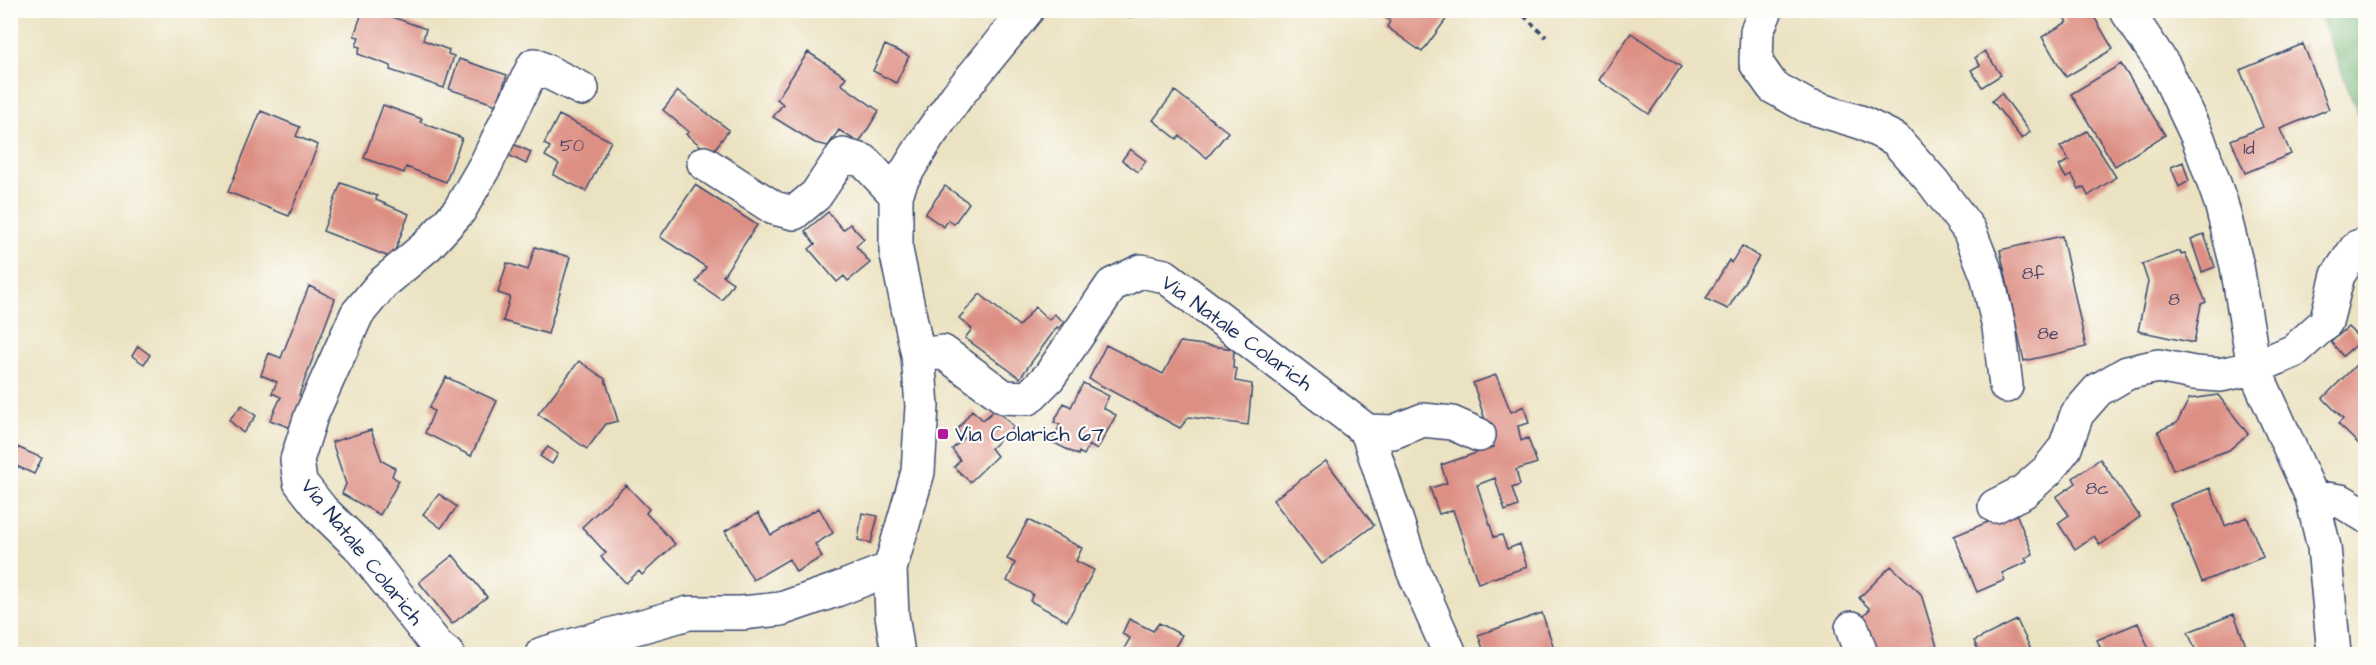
<svg xmlns="http://www.w3.org/2000/svg" width="2376" height="665" viewBox="0 0 2376 665" font-family="'Architects Daughter',sans-serif">
<style>
.forest{fill:#74b577;stroke:#48726a;stroke-width:1.5}
.building{fill:#dd8f84}
.lines{fill:none;stroke-linecap:round;stroke-linejoin:round}
.street-casing{stroke:#3a4a6d;stroke-width:36}
.path{stroke:#3a4a6d;stroke-width:4;stroke-dasharray:4.5 4.5;stroke-linecap:butt}
.street{stroke:#fff;stroke-width:33}
.poi-dot{fill:#b5179e;stroke:#fdfcf7;stroke-width:2}
.labels{text-anchor:middle;dominant-baseline:central;stroke-width:4.5;stroke-linejoin:round;paint-order:stroke}
.number-label{font-size:18px;fill:#4c4768}
.street-label{font-size:21px;fill:#1b2f5e;stroke:#fdfcf7}
.poi-label{font-size:21px;fill:#1b2f5e;stroke:#fdfcf7;text-anchor:start}
</style>
<rect width="100%" height="100%" fill="#fdfcf7"/>
<filter id="ink" filterUnits="userSpaceOnUse"><feTurbulence type="fractalNoise" baseFrequency=".0167" numOctaves="2"/><feDisplacementMap in="SourceGraphic" scale="12" xChannelSelector="R" yChannelSelector="G"/><feConvolveMatrix kernelMatrix="1 2 1 2 8 2 1 2 1" color-interpolation-filters="sRGB"/></filter>
<filter id="wash" filterUnits="userSpaceOnUse"><feTurbulence type="fractalNoise" baseFrequency=".008" numOctaves="4" result="noise"/><feDisplacementMap in="SourceGraphic" scale="24" xChannelSelector="R" yChannelSelector="G"/><feGaussianBlur stdDeviation="1.35" result="paint"/><feColorMatrix in="noise" values="0 0 0 0 0 0 0 0 0 0 0 0 0 0 0 0 0 1.4 0 .05"/><feComposite in="paint" operator="in"/></filter>
<g filter="url(#wash)">
<rect width="100%" height="100%" fill="#ebe2c1"/>
<!-- forest -->
<path class="forest" d="M2319 11H2365V133Z"/>
<g id="blocks">
<!-- building -->
<path class="building" d="M363 10H373L426 29 423 40 449 50 448 54 454 56 444 88 390 70 391 66 358 54 360 47 356 46 359 37 354 36Z
M1123 10H1138L1129 18Z
M1376 10H1453L1422 52 1387 27 1390 21Z
M2011 10H2026L2015 17Z
M2072 10H2090L2113 49 2066 77 2042 37 2067 22 2063 16Z
M1631 33 1681 67 1649 114 1599 80Z
M2303 44 2329 109 2280 129 2291 154 2245 173 2231 140 2263 127 2240 70Z
M885 45 909 56 896 83 873 71Z
M1985 51 2001 75 1982 87 1971 70 1980 65 1975 58Z
M808 52 846 77 841 84 879 111 859 143 839 130 828 146 815 143 773 117 783 104 777 99Z
M459 59 507 75 497 105 449 89Z
M2121 64 2165 135 2115 166 2071 94Z
M678 91 729 130 711 154 686 134 689 132 663 110Z
M1175 91 1228 132 1207 158 1180 136 1177 139 1153 120Z
M2001 93 2030 132 2022 139 1992 101Z
M383 105 422 119 420 122 462 138 446 182 406 167 404 173 364 158Z
M261 111 300 127 296 136 318 145 289 216 228 192Z
M559 115 611 141 586 191 553 175 559 164 545 156 550 147 544 144Z
M2087 131 2116 177 2088 196 2084 187 2079 189 2072 175 2066 178 2059 166 2069 160 2060 147Z
M513 144 531 152 526 164 508 155Z
M1130 149 1146 161 1138 172 1122 160Z
M2183 162 2189 181 2179 187 2171 167Z
M341 183 377 196 376 200 409 214 392 258 323 231Z
M695 185 757 225 723 276 733 283 722 300 696 282 706 267 660 237Z
M945 186 969 203 954 224 948 220 944 227 925 214Z
M828 212 843 230 850 224 864 239 856 246 870 263 848 281 844 276 837 282 809 249 815 244 805 231Z
M2204 234 2215 267 2202 272 2191 239Z
M2062 236 2086 347 2024 361 2000 250Z
M1742 246 1759 257 1728 309 1706 299 1729 260 1731 263Z
M535 247 570 257 548 334 503 321 510 297 498 293 507 263 528 270Z
M2180 251 2181 254 2185 253 2206 302 2201 304 2194 343 2138 331 2148 282 2142 264Z
M309 286 335 299 299 395 308 398 294 429 270 420 281 397 272 393 277 382 261 375 269 353 281 358Z
M980 294 1019 326 1035 307 1049 320 1054 314 1064 322 1058 329 1057 327 1020 378 965 338 972 329 959 318Z
M2348 327 2361 340 2343 356 2331 342Z
M1180 342 1234 349 1233 368 1237 369 1235 381 1252 384 1248 425 1189 417 1180 428 1089 379 1106 345 1163 374Z
M138 346 150 355 144 364 132 356Z
M579 361 605 379 618 421 606 424 587 449 538 414Z
M2357 364 2366 372V451L2338 424 2343 419 2323 398Z
M1496 375 1511 412 1524 406 1529 423 1518 426 1521 441 1528 438 1537 463 1516 470 1520 485 1512 488 1518 506 1505 511 1495 478 1477 485 1494 537 1502 535 1507 549 1520 544 1527 567 1478 583 1453 510 1439 514 1430 488 1447 483 1441 465 1494 447 1473 383Z
M446 377 497 401 471 456 425 433 434 411 429 408Z
M1083 383 1109 396 1103 408 1116 415 1097 450 1089 445 1084 455 1079 452 1078 455 1052 442 1060 425 1054 422 1064 403 1071 407Z
M2218 395 2248 434 2229 450 2173 470 2158 431 2177 423 2189 399Z
M242 405 256 416 243 433 229 420Z
M996 409 1014 427 991 448 997 456 970 482 954 467 960 460 952 449 964 438 957 430 972 410 983 420Z
M371 430 382 461 395 468 392 476 399 481 380 515 342 494 346 484 332 442Z
M17 447 42 458 34 474 10 463Z
M548 447 558 454 552 464 540 456Z
M2100 459 2140 517 2100 545 2094 536 2075 549 2058 523 2069 515 2056 497 2076 483 2073 478Z
M1326 461 1374 525 1322 564 1273 500Z
M626 485 649 509 646 513 675 544 642 575 639 571 626 583 601 557 606 553 582 527Z
M2210 488 2225 526 2247 517 2263 557 2202 582 2170 504Z
M439 494 457 507 441 528 423 514Z
M819 508 833 533 815 544 822 557 796 572 789 559 753 580 725 531 758 513 771 535Z
M2015 511 2033 554 2025 558 2027 562 2002 573 2005 580 1977 592 1954 536Z
M862 513 878 516 871 543 858 540Z
M1028 520 1082 548 1076 561 1094 570 1067 621 1030 601 1033 594 1007 581 1015 563 1007 559Z
M453 555 487 597 452 624 419 582Z
M1891 566 1921 594 1938 650 1924 654H1893L1892 653 1875 654 1862 617 1870 609 1859 598Z
M1542 613 1556 654H1485L1478 635Z
M2234 614 2249 654H2197L2188 632Z
M1129 619 1153 631 1159 623 1182 635 1171 654H1121L1130 638 1122 634Z
M2017 620 2033 654H1980L1974 641Z
M2138 623 2151 654H2094L2102 651 2097 640Z"/>
</g>
</g>
<g filter="url(#ink)">
<use href="#blocks" fill-opacity="0" stroke="#3a4a6d" stroke-width="1.5"/>
<g class="lines">
<defs>
<path id="street" d="M1766 10 1757 31 1756 63 1773 87 1807 106 1860 122 1895 139 1933 182 1969 230 1987 275 1999 327 2006 386
M2126 10 2164 66 2198 138 2221 203 2237 266 2254 368 2312 497 2324 547 2334 654
M704 163 774 208 794 213 816 195 843 155 864 161 896 195
M918 355 943 352 1004 397 1028 398 1049 377 1112 285 1141 271 1165 276 1367 431 1393 432 1423 420 1452 423 1479 435
M1367 431 1413 570 1450 654
M2312 497 2341 501 2366 516
M1995 506 2023 492 2047 471 2065 448 2077 414 2098 390 2127 373 2158 366 2194 373 2220 375 2254 368 2294 351 2326 322 2338 275 2357 247 2366 244
M1852 628 1861 654
M447 654 438 647 358 545 322 510 300 482 297 460 311 416 357 314 382 284 428 245 459 211 486 164 534 65 582 89
M542 654 689 613H742L781 609 836 590 890 569
M898 654 892 615 890 569 918 472 922 406 918 355 896 250V195L902 179 928 137 957 96 1027 10"/>
</defs>
<!-- street casing -->
<use href="#street" class="street-casing"/>
<!-- path -->
<path class="path" d="M1518 10 1546 37"/>
<!-- street -->
<use href="#street" class="street"/>
</g>
</g>
<!-- markers -->
<rect class="poi-dot" x="937" y="428" width="12" height="12" rx="3"/>
<g class="labels">
<!-- number labels -->
<g class="number-label">
<text x="572" y="145">50</text>
<text x="2249" y="148">1d</text>
<text x="2033" y="273">8f</text>
<text x="2174" y="299">8</text>
<text x="2048" y="333">8e</text>
<text x="2097" y="488">8c</text>
</g>
<!-- street labels -->
<g class="street-label">
<text transform="translate(1237 333) rotate(36)">Via Natale Colarich</text>
<text transform="translate(362 552) rotate(51)">Via Natale Colarich</text>
</g>
<!-- poi labels -->
<g class="poi-label">
<text x="955" y="434">Via Colarich 67</text>
</g>
</g>
<!-- margin -->
<rect width="2376" height="665" fill="none" stroke="#fdfcf7" stroke-width="36"/>
</svg>
